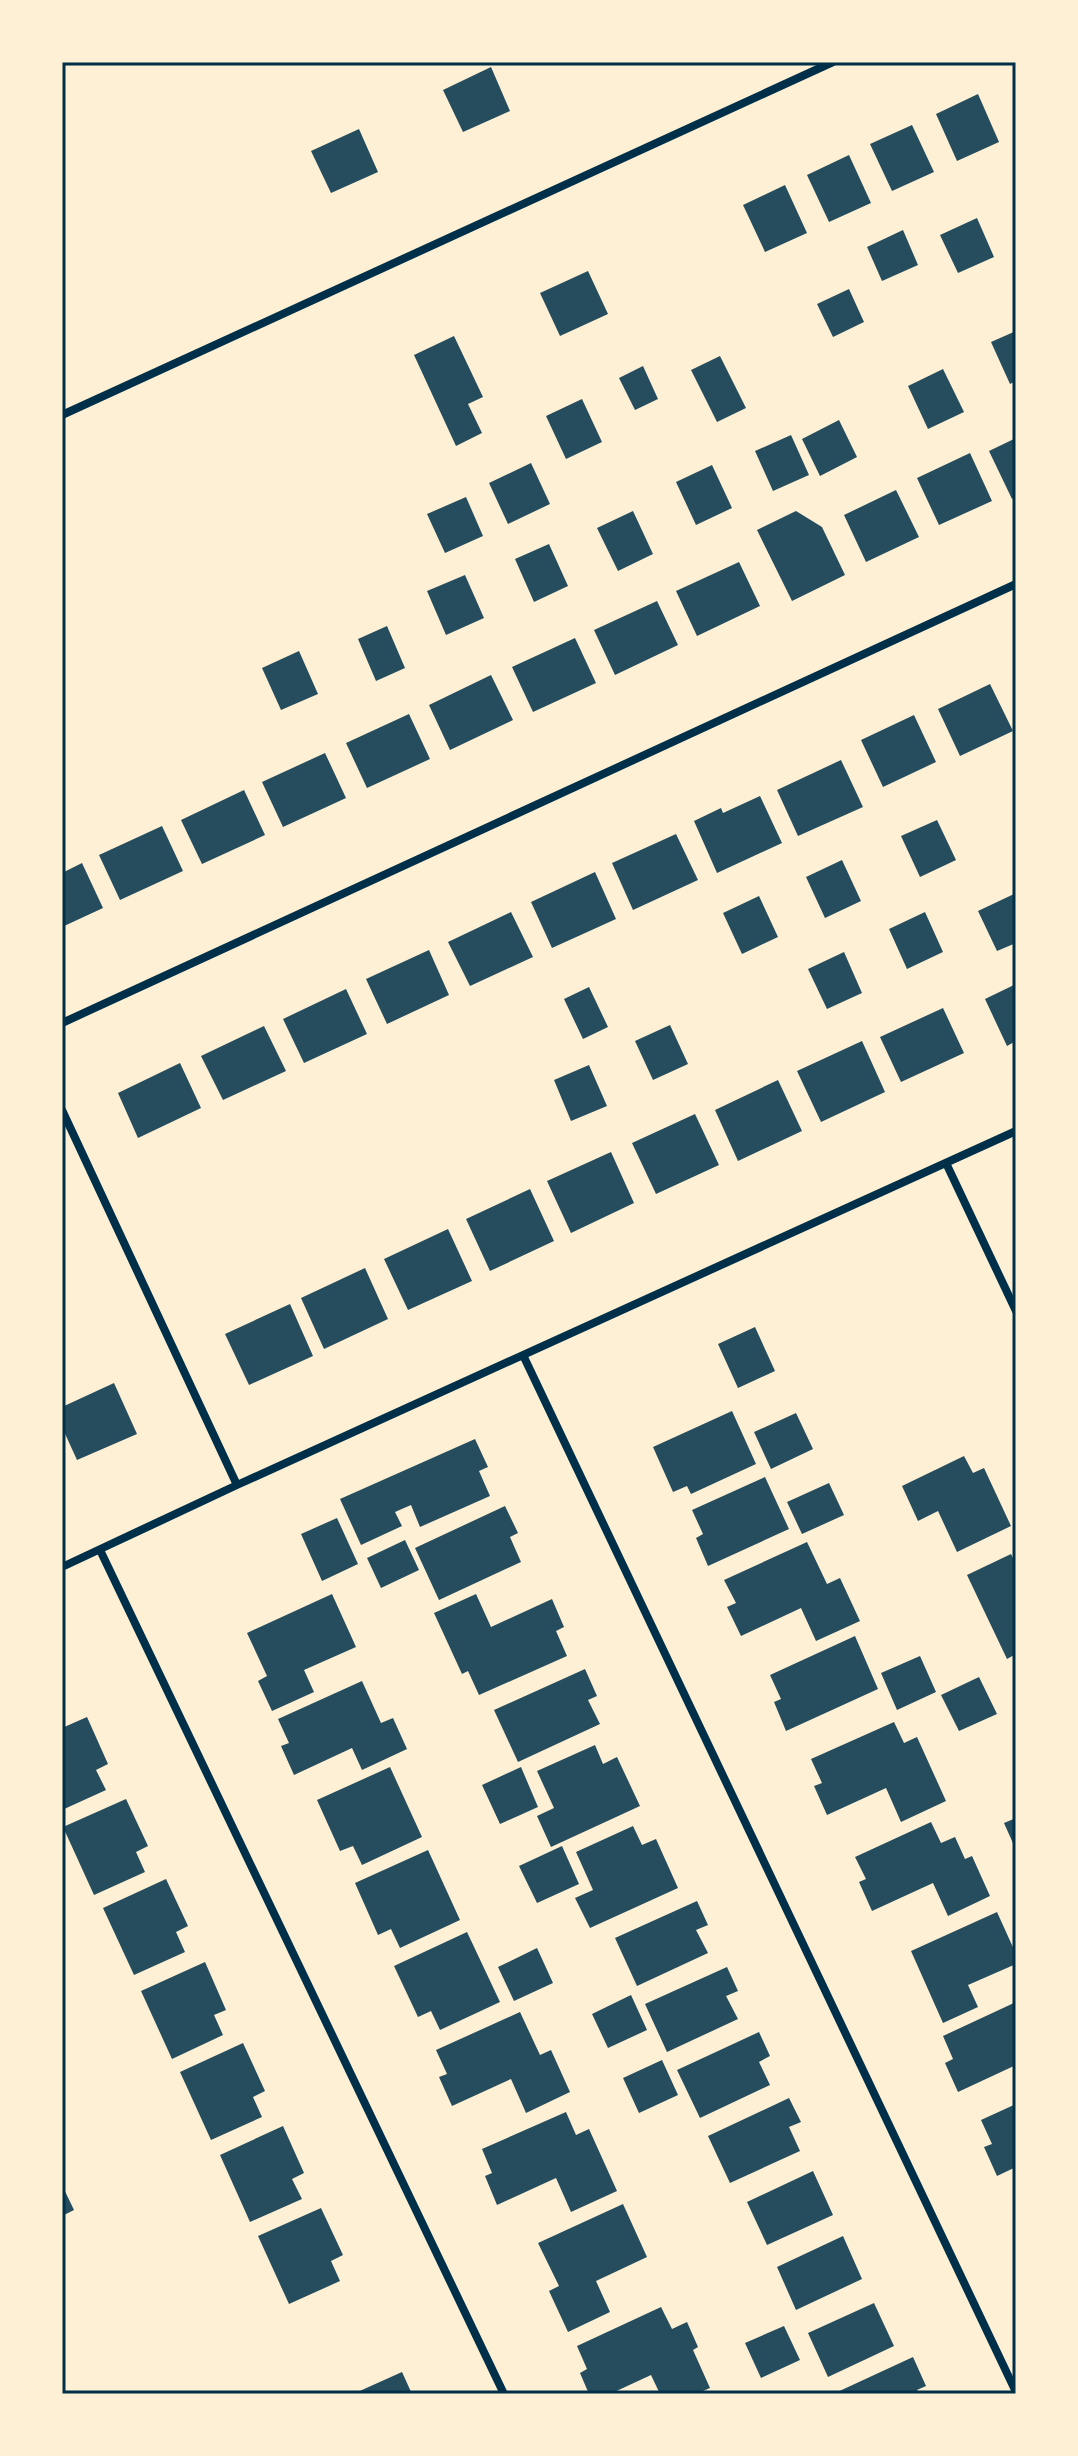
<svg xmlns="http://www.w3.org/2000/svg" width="1078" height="2456" viewBox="0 0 1078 2456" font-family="'Fira Sans',sans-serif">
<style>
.building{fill:#264d5e}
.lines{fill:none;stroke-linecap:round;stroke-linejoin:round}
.minor{stroke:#003049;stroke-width:8}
.neatline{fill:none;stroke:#003049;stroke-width:3}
</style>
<rect width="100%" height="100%" fill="#fdf0d5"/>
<!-- building -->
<path class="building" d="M491 67 510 111 463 132 443 90Z
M978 94 999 142 957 161 936 114Z
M912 125 934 172 892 191 870 144Z
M359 129 378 172 331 193 311 151Z
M849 155 871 203 829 222 807 175Z
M785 185 807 233 765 252 743 205Z
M977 218 994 257 958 273 940 235Z
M903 230 918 265 882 281 867 247Z
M588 271 608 314 560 336 540 293Z
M849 289 864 322 833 337 817 304Z
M1016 331V381L1010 384 991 342Z
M454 336 483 397 468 404 482 433 456 446 414 355Z
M720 356 746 408 717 422 691 370Z
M643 366 658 399 635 410 619 378Z
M943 369 964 412 928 429 908 386Z
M582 399 602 442 566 459 546 416Z
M839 420 857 457 820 476 802 439Z
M791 435 809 475 773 491 755 451Z
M1016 438V497L1012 499 989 451Z
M970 453 992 501 939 525 917 478Z
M531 463 550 504 508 524 489 483Z
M712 465 732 508 696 525 676 482Z
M896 490 919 537 866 562 844 515Z
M466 497 483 536 445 553 427 514Z
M633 511 653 554 618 571 597 528Z
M796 511 822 527 845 575 792 601 757 530Z
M549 544 568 586 534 602 515 559Z
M739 562 760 606 697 636 676 591Z
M465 575 484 618 446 635 427 591Z
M657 601 678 645 615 675 594 630Z
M387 626 405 668 376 681 358 639Z
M575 638 596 683 533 712 512 667Z
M299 651 318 694 281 710 262 668Z
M491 675 513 720 450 750 429 705Z
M990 684 1013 731 960 756 938 709Z
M409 714 430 759 367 788 346 743Z
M914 715 936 762 883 787 861 740Z
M325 753 346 798 283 827 262 782Z
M841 760 863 807 798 836 777 790Z
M244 790 265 835 202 864 181 820Z
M760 796 782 843 717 873 694 821 721 808 723 813Z
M937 820 956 860 920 877 901 836Z
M162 826 183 871 120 900 99 855Z
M676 834 698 880 633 910 612 863Z
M842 860 861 901 825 918 806 877Z
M82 863 103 908 62 927V873Z
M595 872 616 919 552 948 531 902Z
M1014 894 1016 898V943L997 951 978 911Z
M759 896 778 937 742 954 723 913Z
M511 912 533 957 470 986 448 942Z
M925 912 943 952 907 969 889 929Z
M429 950 449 995 387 1024 366 979Z
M844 952 862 993 827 1009 808 969Z
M1016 984V1041L1007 1046 985 999Z
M589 987 608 1027 583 1039 564 999Z
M346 989 367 1034 304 1063 283 1019Z
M943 1008 964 1053 901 1082 880 1037Z
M670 1025 688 1064 653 1080 635 1041Z
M264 1026 286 1071 223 1100 201 1056Z
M862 1041 885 1092 821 1122 797 1071Z
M180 1063 201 1108 138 1138 118 1093Z
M589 1065 607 1106 571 1121 554 1080Z
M778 1080 802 1131 738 1161 715 1110Z
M695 1114 719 1165 656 1194 632 1143Z
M611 1152 634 1203 571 1233 547 1181Z
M530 1189 554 1241 490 1271 466 1219Z
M448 1229 472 1281 408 1310 384 1259Z
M365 1268 388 1319 324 1349 301 1298Z
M290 1304 313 1356 249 1385 225 1334Z
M755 1327 775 1371 738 1388 718 1344Z
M114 1383 137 1434 77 1460 62 1427V1407Z
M732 1411 756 1464 691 1494 687 1486 673 1492 653 1447Z
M796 1413 813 1449 771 1469 754 1432Z
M475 1439 488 1467 479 1471 490 1496 420 1527 411 1505 395 1512 402 1526 361 1545 340 1499Z
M964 1456 973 1473 984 1468 1011 1526 957 1552 938 1511 918 1521 902 1486Z
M765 1477 789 1529 708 1566 696 1538 703 1534 692 1510Z
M829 1483 844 1515 802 1534 787 1502Z
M505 1506 518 1533 510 1537 521 1562 439 1600 415 1548Z
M337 1518 358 1564 322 1581 301 1534Z
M405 1540 419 1570 381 1588 367 1558Z
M807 1542 827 1584 840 1578 860 1621 816 1641 801 1608 741 1636 727 1607 736 1603 724 1580Z
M1011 1554 1016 1564V1654L1007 1659 967 1575Z
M332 1594 356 1647 304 1670 314 1692 272 1711 258 1681 267 1676 247 1633Z
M476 1594 491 1627 552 1599 564 1627 556 1631 567 1656 479 1695 468 1671 462 1674 434 1613Z
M855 1636 878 1689 786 1731 774 1702 781 1699 770 1675Z
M920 1656 936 1692 897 1710 881 1673Z
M585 1669 597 1696 588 1700 600 1724 518 1762 494 1710Z
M979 1677 997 1714 959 1731 941 1695Z
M362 1681 381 1723 393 1718 407 1749 362 1770 352 1748 294 1775 281 1746 289 1743 278 1719Z
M87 1717 108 1764 96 1770 106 1790 62 1810V1728Z
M894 1722 904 1743 917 1737 946 1801 901 1822 886 1788 827 1815 814 1786 822 1783 811 1759Z
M595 1745 603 1764 617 1757 640 1806 551 1847 537 1816 554 1808 537 1771Z
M390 1767 422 1837 362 1865 353 1846 340 1851 317 1800Z
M521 1767 538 1807 500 1824 482 1785Z
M126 1799 148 1846 136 1852 145 1872 94 1895 63 1827Z
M1016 1818V1850L1004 1823Z
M931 1822 941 1843 955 1837 965 1859 972 1856 990 1896 948 1916 933 1883 872 1911 859 1882 866 1879 855 1857Z
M633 1826 642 1845 656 1839 678 1888 590 1928 575 1898 593 1890 576 1852Z
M562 1846 579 1884 537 1903 519 1866Z
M428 1850 460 1920 400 1948 391 1929 378 1935 355 1883Z
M166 1879 188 1926 176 1932 185 1952 134 1975 103 1908Z
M697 1901 708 1925 696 1930 708 1953 637 1986 615 1938Z
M997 1912 1016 1954V1964L968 1985 978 2007 943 2023 911 1951Z
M467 1932 500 2002 440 2030 431 2011 418 2017 394 1966Z
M537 1948 553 1983 514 2001 498 1967Z
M205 1962 226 2010 214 2015 223 2035 172 2059 141 1991Z
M727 1967 738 1991 726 1996 738 2019 667 2052 645 2004Z
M631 1995 647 2030 608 2048 592 2014Z
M1016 2002V2065L958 2092 945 2063 953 2059 943 2036Z
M520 2012 540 2055 551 2050 570 2092 526 2113 511 2079 452 2106 439 2077 447 2074 436 2050Z
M759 2032 770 2056 759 2062 770 2085 700 2118 677 2070Z
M243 2043 265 2091 253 2097 262 2117 211 2140 180 2072Z
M662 2060 678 2095 639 2113 623 2078Z
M789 2098 801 2122 789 2127 800 2151 730 2183 708 2136Z
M1016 2104V2167L997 2176 984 2147 992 2144 981 2120Z
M566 2112 576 2135 589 2129 617 2191 571 2212 556 2178 497 2205 485 2176 492 2173 482 2149Z
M283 2126 304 2173 292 2179 302 2199 250 2222 220 2155Z
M813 2171 833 2215 767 2245 747 2202Z
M62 2185 74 2210 62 2216Z
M623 2204 647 2257 596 2281 610 2312 568 2332 549 2291 559 2286 538 2243Z
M321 2208 343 2255 331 2261 340 2281 289 2304 258 2236Z
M843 2236 862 2279 796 2310 777 2267Z
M874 2303 894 2346 828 2377 808 2333Z
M661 2307 672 2329 687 2322 698 2347 693 2350 710 2388 696 2394H660L651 2375 610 2394H589L580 2373 587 2369 577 2346Z
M784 2326 800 2360 761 2378 745 2343Z
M913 2357 926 2386 917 2390 919 2394H833Z
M402 2372 412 2394H353Z"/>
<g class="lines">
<!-- minor -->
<path class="minor" d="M62 415 833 62
M62 1023 1016 584
M62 1110 237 1485
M946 1163 1016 1311
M523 1355 1016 2392
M100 1550 504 2394
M62 1567 237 1485 1016 1131"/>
</g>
<!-- border -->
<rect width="1078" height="2456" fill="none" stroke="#fdf0d5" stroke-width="128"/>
<rect x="64" y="64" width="950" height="2328" class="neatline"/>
</svg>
